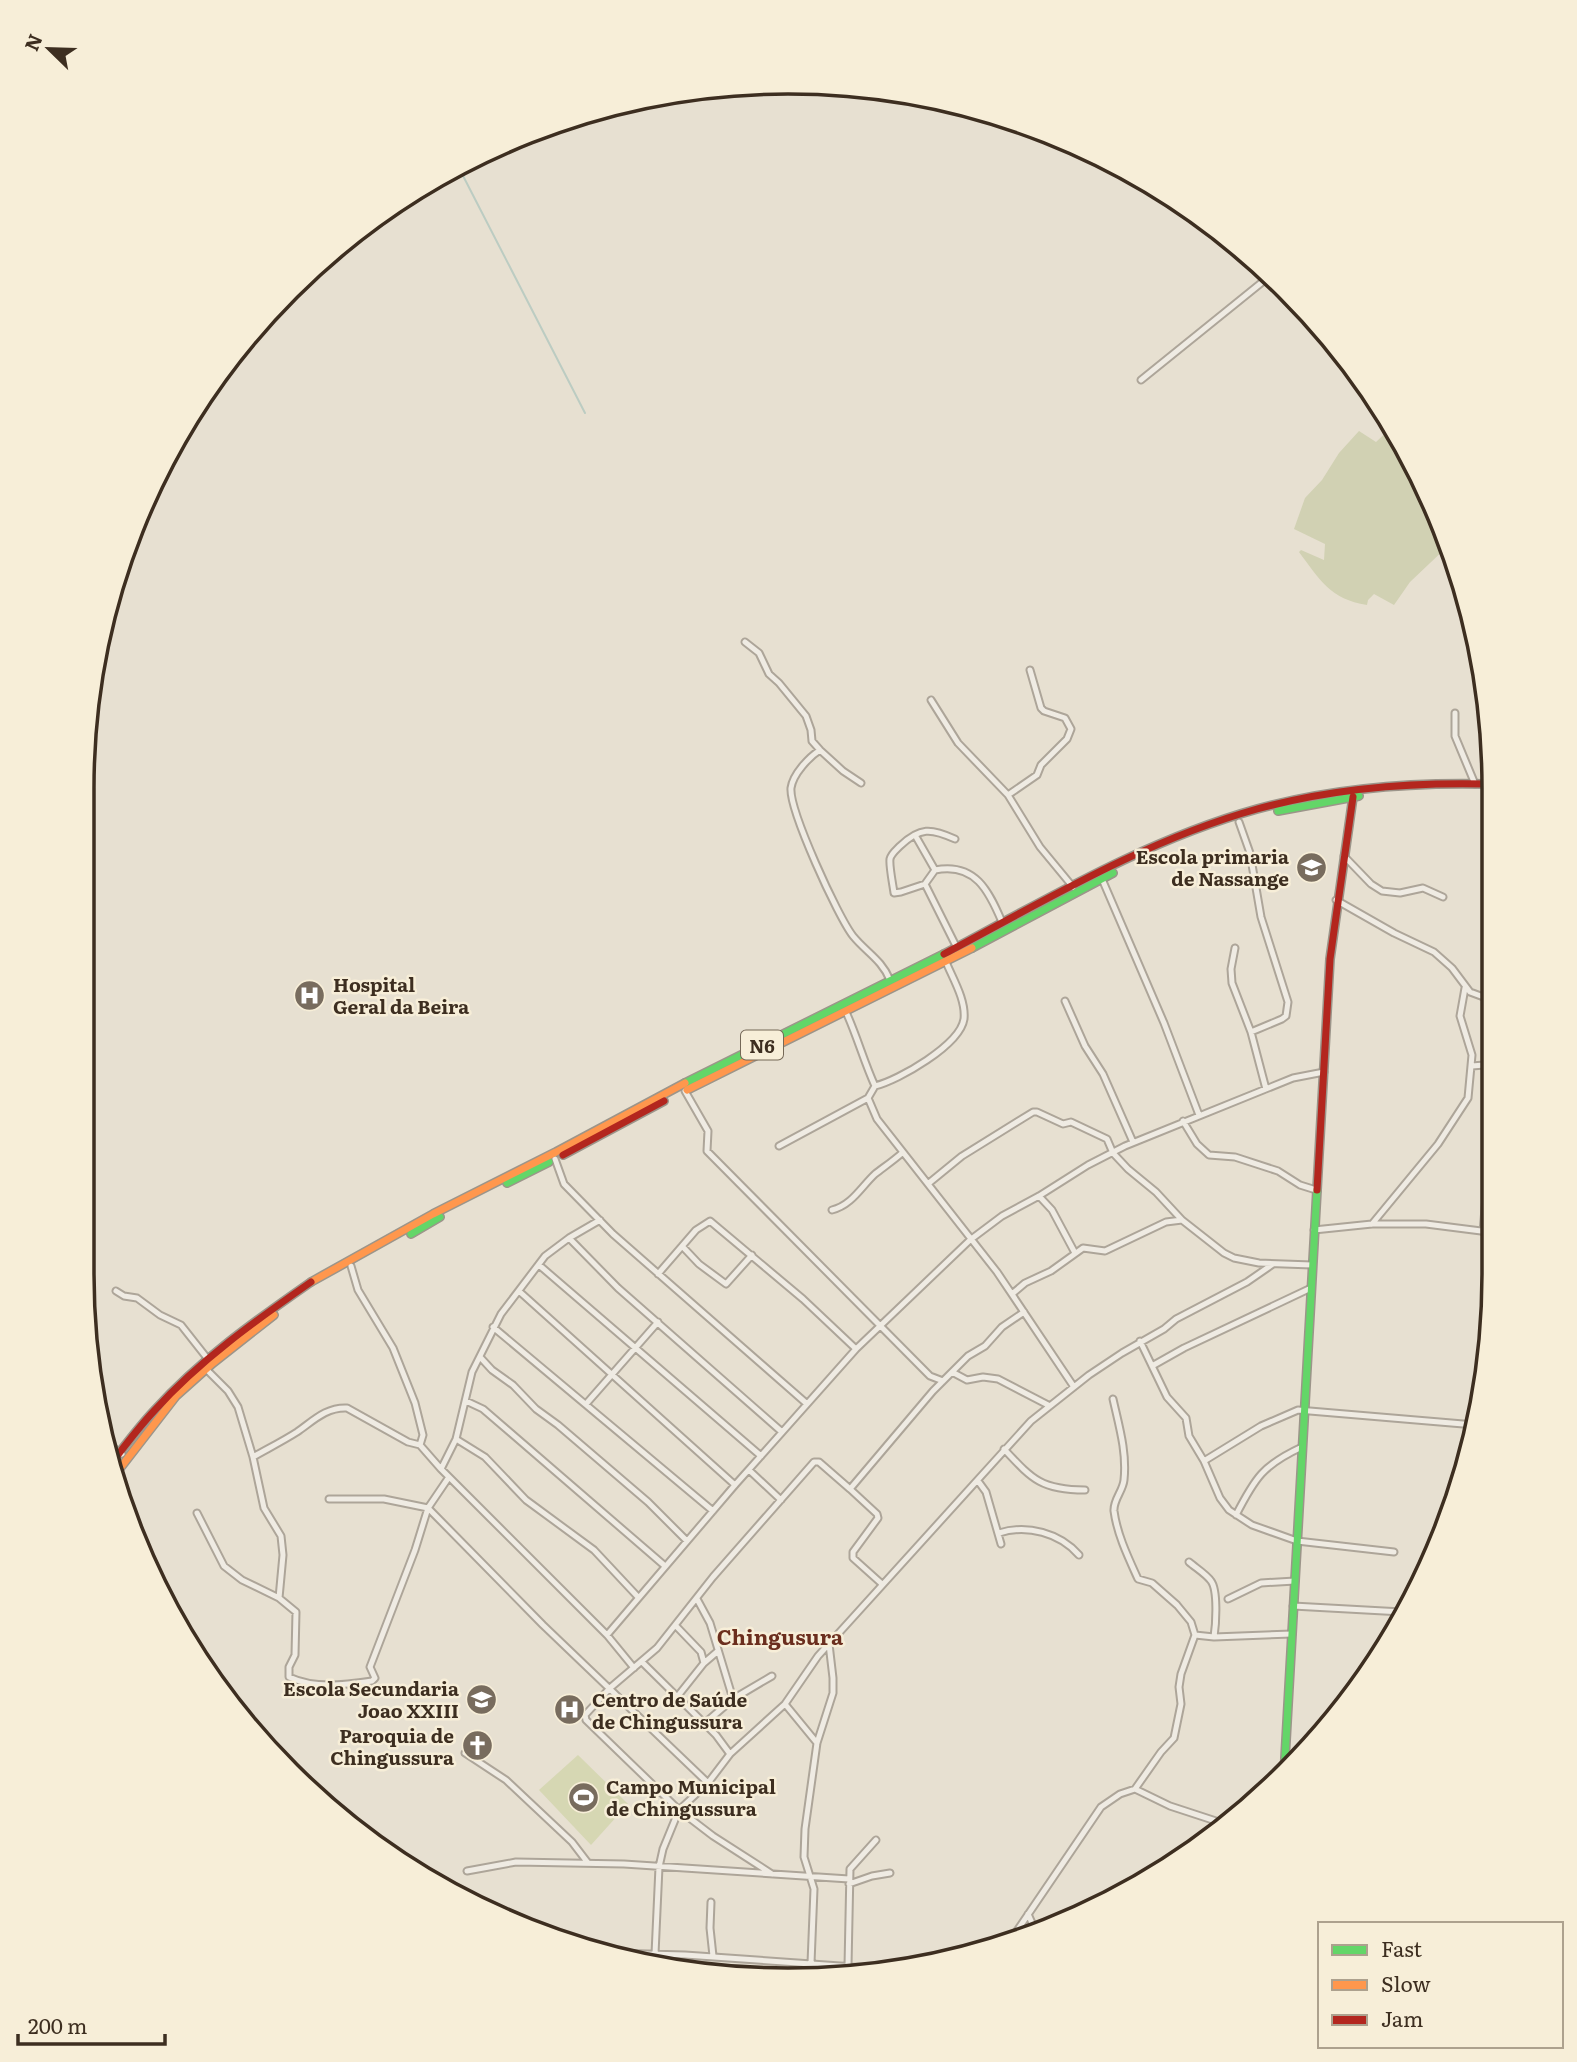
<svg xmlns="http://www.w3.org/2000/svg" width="1577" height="2062" viewBox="0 0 1577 2062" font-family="Literata,serif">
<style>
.green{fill:#d6d7b3}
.cemetery{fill:#d1d1b3}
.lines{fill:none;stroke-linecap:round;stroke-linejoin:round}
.stream{stroke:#bcccc2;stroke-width:2}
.street-casing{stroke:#ada599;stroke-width:9}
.fast-casing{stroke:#9c958a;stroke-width:10}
.slow-casing{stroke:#9c958a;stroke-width:10}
.jam-casing{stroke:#9c958a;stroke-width:10}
.street{stroke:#efebe3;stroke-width:5}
.fast{stroke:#63d668;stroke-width:7}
.slow{stroke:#ff974d;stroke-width:7}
.jam{stroke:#b3261e;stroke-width:7}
.labels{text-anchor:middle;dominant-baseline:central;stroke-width:5;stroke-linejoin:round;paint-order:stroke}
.shield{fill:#f7eed8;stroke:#756857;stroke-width:2}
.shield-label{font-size:18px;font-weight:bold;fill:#3d2e20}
.poi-label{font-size:19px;font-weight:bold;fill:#3d2e20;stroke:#f7eed8;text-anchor:end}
.neighbourhood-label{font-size:21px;font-weight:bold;fill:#6b2e1e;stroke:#f7eed8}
.rim{fill:none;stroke:#3d2e20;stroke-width:3.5}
</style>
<rect width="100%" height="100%" fill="#e7e0d1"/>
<!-- green -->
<path class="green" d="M578 1755 628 1804 591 1845 539 1790Z"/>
<!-- cemetery -->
<path class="cemetery" d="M1391 428 1449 545 1410 582 1394 605 1374 594 1368 600 1367 605C1330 599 1320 580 1299 552L1301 550 1324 560 1325 544 1294 529 1305 498 1322 480 1339 453 1359 431 1376 442Z"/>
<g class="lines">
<!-- stream -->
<path class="stream" d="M459 168 585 413"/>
<defs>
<path id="street" d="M1141 380 1271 275
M745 642 759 653 769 674 779 683 806 716 811 730 812 741 820 750 843 771 861 783
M931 700 958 743 1008 795 1040 847 1073 887
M1455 713V736L1475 784
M820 750C809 757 793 774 791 788 789 810 838 917 853 936 866 952 882 960 890 980
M1008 795 1037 775 1041 765 1067 739 1071 729 1065 718 1044 711 1041 708 1030 670
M1239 822 1250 853 1261 917 1288 1002 1286 1016 1282 1019 1251 1032
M915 835 935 870 925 884 956 946
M1344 856 1371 884 1382 891 1400 893 1423 888 1443 897
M935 870C975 862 989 891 1002 922
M1102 879 1164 1023 1199 1115
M925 884 901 892 894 893C893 885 889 866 890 859 891 854 896 850 900 846 920 827 931 828 955 839
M1336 900 1394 933 1434 952 1452 968 1470 992 1489 999
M1235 948 1231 969 1232 983 1251 1032 1266 1089
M1065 1001 1085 1046 1103 1074 1133 1142
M846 1012C857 1036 864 1062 875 1086L868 1098 877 1119 997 1272 1074 1387
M1472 1066 1484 1065 1489 1068
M875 1086C899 1080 960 1045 964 1019 966 1000 953 979 946 962
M685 1091 708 1131 707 1151 930 1376 943 1381
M1183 1121 1197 1144 1209 1155 1235 1157 1278 1171 1300 1185 1316 1190
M779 1146 868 1098
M555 1159 564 1184 613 1234 806 1403
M929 1183 962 1156 1033 1112H1037L1063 1124 1071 1122 1107 1139 1113 1153 1128 1169 1156 1192 1182 1220 1224 1253 1234 1258 1259 1263 1312 1265
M1039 1196 1052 1210 1075 1253
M832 1210C852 1205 861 1187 875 1174 884 1167 893 1161 902 1153
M1372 1224 1438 1144 1468 1098 1472 1055 1460 1016 1465 988
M1314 1230 1372 1224H1426L1489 1232
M1483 1232 1489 1162
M569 1238 618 1288 782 1432
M682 1246 699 1264 726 1284 752 1255
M539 1265 761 1456
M351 1266 358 1290 393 1348 415 1403 423 1435 420 1445
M658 1274 696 1230 710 1221 803 1299 856 1349
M116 1291 124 1296 137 1298 160 1315 181 1325 207 1358
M520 1292 735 1485
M1012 1294 1025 1283 1051 1271 1083 1248 1105 1251 1166 1222 1182 1220
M493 1327 713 1511
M1140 1341 1167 1397 1186 1418 1189 1436 1204 1461 1220 1498 1229 1510 1252 1525 1297 1541 1394 1552
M480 1357 492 1370 513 1385 536 1409 558 1425 648 1502 687 1541
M1152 1366 1184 1348 1311 1288
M206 1369 228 1391 238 1407 253 1457 264 1508 281 1536 283 1555 279 1598 296 1612 295 1655 289 1667V1677C315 1689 344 1685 372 1681L375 1678 370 1667 415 1550 428 1508 449 1477
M952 1372 967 1380 983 1377 998 1379 1050 1406
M1113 1399C1119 1426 1127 1452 1124 1480 1123 1491 1113 1500 1114 1511 1117 1534 1128 1557 1138 1579L1152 1583 1177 1605 1191 1622 1195 1635 1181 1674 1179 1687 1181 1704 1174 1738 1161 1752 1135 1789
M466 1401 483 1409 665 1566
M586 1404 658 1322
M104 1435 110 1445 122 1454
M456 1439 485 1457 526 1500 594 1550 638 1597
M1004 1449C1032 1479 1041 1490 1085 1490
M253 1457C267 1449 283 1441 297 1432 313 1421 326 1407 347 1408L408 1442 420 1445 441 1469 607 1635 634 1668
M1204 1461 1261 1426 1298 1410 1475 1425
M441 1469 456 1439 472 1372 501 1314 545 1256 569 1238 600 1220
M749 1470 781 1500
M978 1481 986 1492 1001 1544
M329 1499H384L428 1508 543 1625 708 1783 679 1810 663 1849 659 1867 655 1954
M197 1513 224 1566 242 1580 279 1598
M1236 1515C1255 1478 1263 1465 1302 1447
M999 1533C1027 1524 1060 1533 1079 1555
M1189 1562C1196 1568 1206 1574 1211 1581 1218 1590 1216 1624 1214 1637
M882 1584 853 1558V1552L878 1518 877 1514 850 1489 933 1391 968 1356 985 1346 1002 1327 1024 1312
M697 1599 710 1623 733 1699
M1228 1599 1261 1583 1295 1581
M1293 1606 1402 1612
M676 1626 701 1652 704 1663
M607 1635 735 1485 856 1349 970 1240 1002 1216 1039 1196 1088 1165 1125 1146 1293 1078 1324 1072
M1195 1635 1214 1637 1292 1634
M642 1662 716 1735 730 1754 708 1783
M677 1697 704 1663 718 1651
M785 1704 817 1743
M705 1723 733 1699 772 1676
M465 1753 506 1780 572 1842 588 1863
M730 1754 785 1704 818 1656 1031 1421 1089 1375 1122 1353 1164 1329 1176 1319 1247 1282 1273 1264
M467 1871 516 1862 624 1864 849 1879
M772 1874 713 1836 679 1810 586 1720 585 1715 610 1688 657 1648 713 1577 814 1462H819L850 1489
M849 1884 872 1876 890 1873
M711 1902 710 1928 713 1956
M1028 1914 1032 1923V1934
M1008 1944 1101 1807 1120 1794 1135 1789 1170 1806 1225 1824
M611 1953 685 1955 883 1969
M848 1966 850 1869 876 1840
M808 1976 811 1963 814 1889 804 1857 805 1829 817 1743 833 1693V1678L829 1644"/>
<path id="fast" d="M1278 811 1359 796
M972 948 1113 873
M685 1083 944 954
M507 1183 549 1162
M411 1234 440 1217
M1284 1776 1317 1190"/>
<path id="slow" d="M687 1090 972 948
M311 1282 433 1214 556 1152 685 1083
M114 1476 176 1396 213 1363 274 1315"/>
<path id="jam" d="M944 954C1046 900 1146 840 1257 809 1333 788 1411 782 1489 784
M563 1155 664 1101
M1317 1190 1330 959 1353 797
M110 1465C124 1447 138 1428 154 1411 200 1360 255 1321 311 1282"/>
</defs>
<!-- street casing -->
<use href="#street" class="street-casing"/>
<!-- fast casing -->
<use href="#fast" class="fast-casing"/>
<!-- slow casing -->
<use href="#slow" class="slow-casing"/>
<!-- jam casing -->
<use href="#jam" class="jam-casing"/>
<!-- street -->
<use href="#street" class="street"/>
<!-- fast -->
<use href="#fast" class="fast"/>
<!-- slow -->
<use href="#slow" class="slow"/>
<!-- jam -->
<use href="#jam" class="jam"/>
</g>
<!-- icons -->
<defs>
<symbol id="school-disc" viewBox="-11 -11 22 22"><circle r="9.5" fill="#786c5e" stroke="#f7eed8"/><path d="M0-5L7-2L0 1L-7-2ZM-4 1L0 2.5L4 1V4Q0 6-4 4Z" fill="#fff"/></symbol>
<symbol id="hospital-disc" viewBox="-11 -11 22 22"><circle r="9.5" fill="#786c5e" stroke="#f7eed8"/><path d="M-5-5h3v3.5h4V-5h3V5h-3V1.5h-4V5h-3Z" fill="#fff"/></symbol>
<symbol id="church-disc" viewBox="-11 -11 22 22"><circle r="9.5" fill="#786c5e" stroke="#f7eed8"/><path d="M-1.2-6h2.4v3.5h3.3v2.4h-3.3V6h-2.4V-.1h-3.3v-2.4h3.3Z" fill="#fff"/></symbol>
<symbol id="stadium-disc" viewBox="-11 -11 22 22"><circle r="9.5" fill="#786c5e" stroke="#f7eed8"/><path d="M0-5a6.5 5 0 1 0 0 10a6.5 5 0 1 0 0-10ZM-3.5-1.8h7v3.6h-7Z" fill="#fff"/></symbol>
</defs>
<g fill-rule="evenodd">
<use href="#school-disc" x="1294" y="850" width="35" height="35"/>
<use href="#hospital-disc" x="292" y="978" width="35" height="35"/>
<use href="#school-disc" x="464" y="1682" width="35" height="35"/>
<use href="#hospital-disc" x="552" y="1692" width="35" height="35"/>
<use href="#church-disc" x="460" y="1728" width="35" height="35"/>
<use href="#stadium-disc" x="566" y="1780" width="35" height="35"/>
</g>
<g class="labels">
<!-- shield labels -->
<rect class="shield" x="741" y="1030.5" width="42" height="29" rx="5"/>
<g class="shield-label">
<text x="762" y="1045">N6</text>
</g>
<!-- poi labels -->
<g class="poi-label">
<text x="1289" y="856">Escola primaria<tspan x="1289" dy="22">de Nassange</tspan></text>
<text x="333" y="984" text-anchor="start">Hospital<tspan x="333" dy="22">Geral da Beira</tspan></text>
<text x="459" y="1688">Escola Secundaria<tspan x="459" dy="22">Joao XXIII</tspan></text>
<text x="592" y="1699" text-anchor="start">Centro de Saúde<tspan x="592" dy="22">de Chingussura</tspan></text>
<text x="454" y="1735">Paroquia de<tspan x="454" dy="22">Chingussura</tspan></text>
<text x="606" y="1786" text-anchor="start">Campo Municipal<tspan x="606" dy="22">de Chingussura</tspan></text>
</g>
<!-- neighbourhood labels -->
<g class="neighbourhood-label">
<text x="780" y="1635">Chingusura</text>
</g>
</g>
<!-- crop -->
<path d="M0 0H1577V2062H0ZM788 94H788A694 694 0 0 1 1482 788V1274A694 694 0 0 1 788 1968H788A694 694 0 0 1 94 1274V788A694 694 0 0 1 788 94Z" fill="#f7eed8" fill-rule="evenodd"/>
<path class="rim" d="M788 94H788A694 694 0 0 1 1482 788V1274A694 694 0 0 1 788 1968H788A694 694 0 0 1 94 1274V788A694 694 0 0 1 788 94Z"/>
<!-- legend -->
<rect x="1318" y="1922" width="245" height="126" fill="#f7eed8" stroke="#ada18e" stroke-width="2"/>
<rect x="1332" y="1945" width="35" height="10" fill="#63d668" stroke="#ada18e" stroke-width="2"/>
<text x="1381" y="1957" font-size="21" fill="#3d2e20">Fast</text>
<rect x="1332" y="1980" width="35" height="10" fill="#ff974d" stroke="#ada18e" stroke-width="2"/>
<text x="1381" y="1992" font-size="21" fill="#3d2e20">Slow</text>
<rect x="1332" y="2015" width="35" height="10" fill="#b3261e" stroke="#ada18e" stroke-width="2"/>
<text x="1381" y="2027" font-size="21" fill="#3d2e20">Jam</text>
<!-- north arrow -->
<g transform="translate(49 49) rotate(293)" stroke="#f7eed8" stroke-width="5" paint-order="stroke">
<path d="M0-5L12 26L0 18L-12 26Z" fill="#3d2e20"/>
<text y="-10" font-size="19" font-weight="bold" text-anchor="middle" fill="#3d2e20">N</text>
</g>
<!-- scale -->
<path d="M18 2034v10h147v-10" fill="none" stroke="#3d2e20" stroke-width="3.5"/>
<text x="28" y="2034" font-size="21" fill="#3d2e20" stroke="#f7eed8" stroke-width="5" paint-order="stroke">200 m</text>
</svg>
